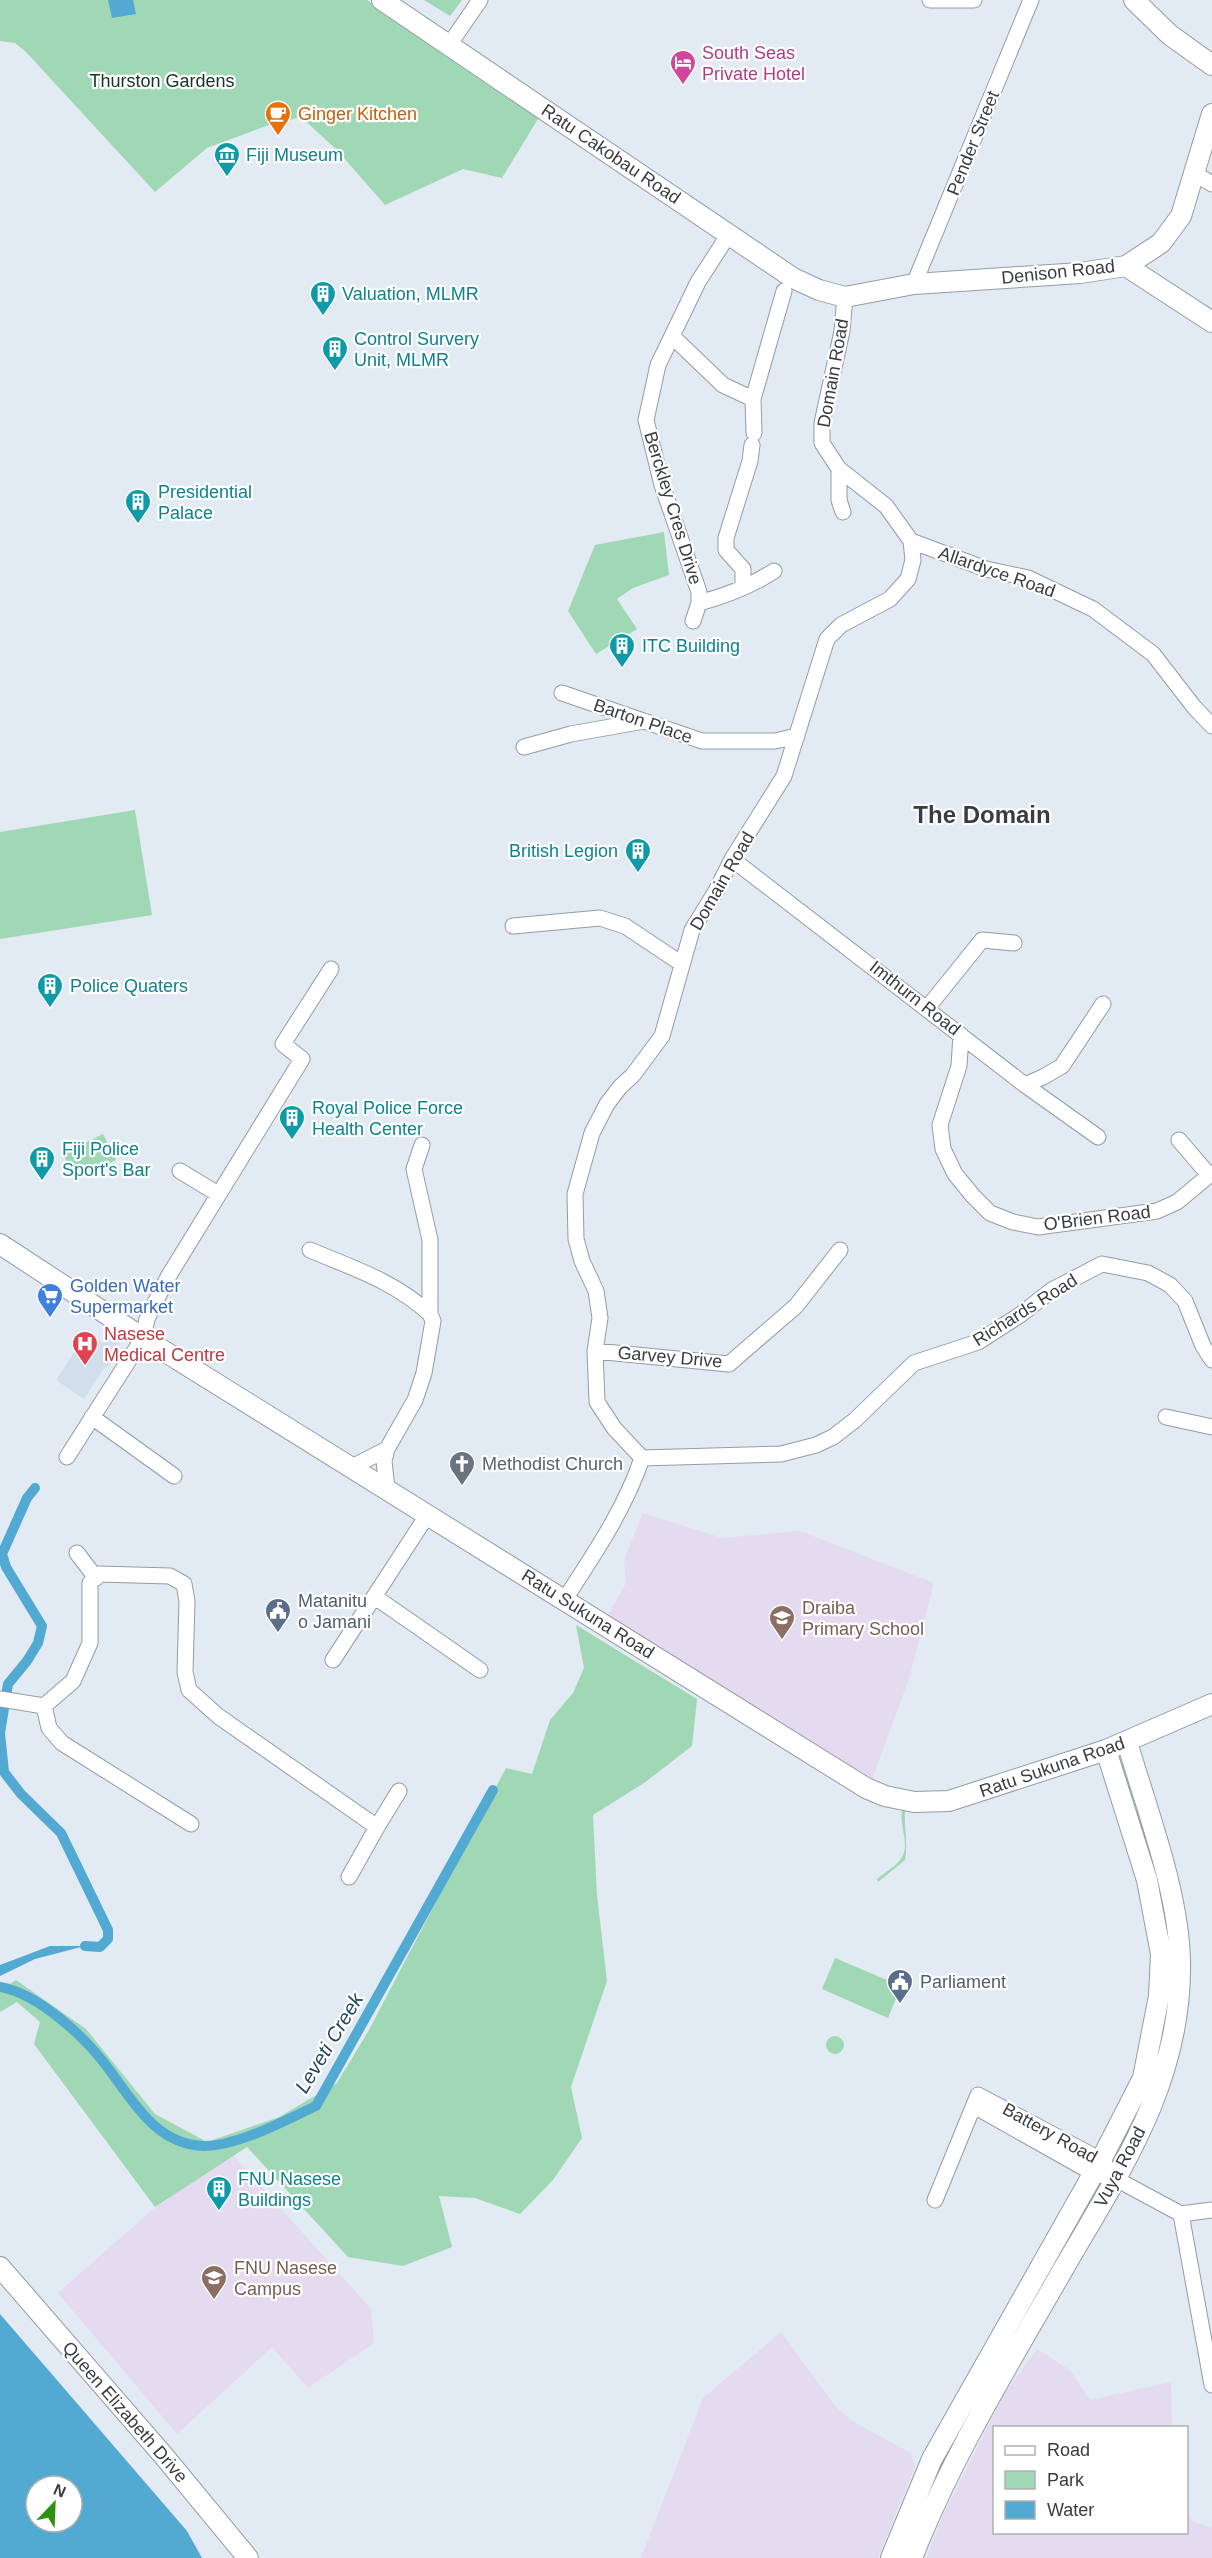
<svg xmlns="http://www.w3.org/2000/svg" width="1212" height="2558" viewBox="0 0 1212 2558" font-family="Arial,sans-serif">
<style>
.built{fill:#d1dfec}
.education{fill:#e4dbf0}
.green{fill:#a0d8b5}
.water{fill:#52a9d1;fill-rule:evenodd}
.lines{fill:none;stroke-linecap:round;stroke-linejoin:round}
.canal{stroke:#52a9d1;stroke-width:10}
.minor-casing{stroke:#949ca4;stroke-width:17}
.major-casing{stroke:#949ca4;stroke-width:22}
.minor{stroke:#fff;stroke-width:15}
.major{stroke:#fff;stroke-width:20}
.labels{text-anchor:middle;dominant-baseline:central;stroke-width:4.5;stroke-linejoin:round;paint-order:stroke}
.hotel-label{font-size:18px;fill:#b23c85;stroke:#fff;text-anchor:start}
.park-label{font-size:18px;fill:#133523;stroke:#fff}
.food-label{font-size:18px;fill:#c56008;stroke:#fff;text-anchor:start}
.street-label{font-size:18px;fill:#393c40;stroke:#fff}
.culture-label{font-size:18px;fill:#0d838f;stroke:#fff;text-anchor:start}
.shop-label{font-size:18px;fill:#366cbe;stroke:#fff;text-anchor:start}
.health-label{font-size:18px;fill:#be3a42;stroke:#fff;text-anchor:start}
.worship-label{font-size:18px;fill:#5b616d;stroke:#fff;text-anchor:start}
.service-label{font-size:18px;fill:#4e5e75;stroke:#fff;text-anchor:start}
.education-label{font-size:18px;fill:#785e54;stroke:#fff;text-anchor:start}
.water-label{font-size:20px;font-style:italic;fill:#22485a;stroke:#fff}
.district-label{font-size:24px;font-weight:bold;fill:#393c40;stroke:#fff}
</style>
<rect width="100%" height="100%" fill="#e2eaf3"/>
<!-- built -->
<path class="built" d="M92 1335 103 1343 108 1336 119 1344 110 1357 113 1359 107 1368 105 1367 84 1399 56 1380 83 1339 87 1342Z"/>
<!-- education -->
<path class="education" d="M643 1513 722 1538 800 1531 934 1583 909 1679 871 1782 615 1622 608 1615 626 1583 624 1560Z
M232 2154 371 2309 374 2343 308 2388 272 2347 177 2434 58 2293 152 2210Z
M781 2332 835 2406 852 2421 911 2453 915 2467 878 2558H641L703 2398Z
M1037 2349 1070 2370 1090 2400 1171 2382 1172 2427 994 2428V2532H1186L1187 2509 1192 2521 1212 2528V2558H926L944 2513 1005 2393Z"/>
<!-- green -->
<path class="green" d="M0 0H367L541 114 502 178 463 169 385 205 337 150 301 117 266 126 207 148 155 192 26 52 15 43 0 41Z
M424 0H462L450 16Z
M664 532 669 575 633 588 617 599 637 629 596 654 568 611 595 545Z
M135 810 152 915 0 939V832Z
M103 1134 116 1160 76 1180 63 1154Z
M576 1625 697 1699 692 1746 644 1783 593 1815 597 1895 607 1981 571 2087 582 2138 553 2180 520 2214 475 2198 439 2196 452 2247 403 2266 348 2257 247 2147 155 2207 34 2044 40 2022 17 2002 0 2012V1990L16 1980 86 2029 155 2114 207 2142 279 2117 337 2083 369 2030 506 1768 532 1774 550 1720 573 1693 584 1668Z
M902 1810 905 1811C904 1828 908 1843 905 1860L878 1882 877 1879C884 1873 898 1865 902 1857 910 1844 899 1825 902 1810Z
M835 1958 901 1986 888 2018 822 1989Z
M826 2045a9 9 0 1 1 18 0a9 9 0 1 1-18 0Z"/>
<!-- water -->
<path class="water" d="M108 0H133L136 14 112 18Z
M50 1946H85L35 1959 0 1976V1965Z
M0 2314 187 2531 202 2558H0ZM36 2486H72V2522H36Z"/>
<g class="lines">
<!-- canal -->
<path class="canal" d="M35 1488 27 1498 2 1554 6 1567 42 1626 38 1643 27 1661 8 1684 0 1733 4 1772 21 1794 61 1833 108 1930V1939L100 1947 85 1946
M0 1987C39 1994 85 2037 108 2068 133 2101 156 2145 204 2146 239 2146 285 2120 316 2106L493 1790"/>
<defs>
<path id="minor" d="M930 0H974
M449 45 480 0
M1194 173 1212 184
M914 284 1031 0
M672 336 723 385 753 399
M754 433 753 399 784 291
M839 469V500L843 512
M911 541 986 569 1028 578 1093 609 1153 654 1194 707 1212 726
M743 587V569L726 550V538L750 461 752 445
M699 603C725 596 751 586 774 571
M693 621 699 603V592L662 485 646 420 658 365 698 282 729 234
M562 693 702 741H775L797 736
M524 747 571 734 644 721
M732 859 1025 1085 1098 1137
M513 926 600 918 625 926 682 964
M928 1007 982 940 1014 943
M961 1035 959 1066 940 1125 943 1149 955 1174 973 1196 990 1213 1013 1222 1038 1227 1157 1211 1177 1202 1212 1173
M1025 1085 1043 1077 1062 1066 1103 1004
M1179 1140 1209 1175
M180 1171 218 1194
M310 1250C355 1269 394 1281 430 1314
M595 1351 729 1364 796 1306 840 1250
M92 1417 174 1476
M1166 1417 1212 1427
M67 1457 143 1338 147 1319 168 1277 302 1059 283 1044 331 969
M642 1458 781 1454 816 1445 833 1437 855 1420 914 1363 978 1342 1020 1315 1052 1290 1102 1264 1148 1273 1170 1285 1185 1301 1203 1346 1212 1360
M352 1467 387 1449
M387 1489 384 1461 387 1449 415 1400 424 1373 433 1321 430 1314V1240L414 1169 422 1145
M77 1553 96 1578
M375 1597 480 1670
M565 1599C594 1554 625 1509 642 1458L614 1428 597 1402 595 1351 600 1318 596 1291 582 1261 576 1239 575 1194 592 1133 607 1104 620 1087 633 1075 662 1036 692 930 716 891 732 859 784 776 827 639 841 625 890 599 908 579 913 560 911 541 886 506 839 469 822 443V423L842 331 845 297
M333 1660 428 1514
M0 1699 44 1706 73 1681 90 1643V1583L99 1574 170 1576 184 1584 187 1601 185 1672 189 1690 218 1716 377 1827 399 1791
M44 1706 49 1728 62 1743 191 1824
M349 1877 377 1827
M974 2106 1093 2173 1116 2179 1181 2214 1212 2210
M935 2200 978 2095 1101 2160 1116 2179
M1181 2214 1212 2385"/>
<path id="major" d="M382 0 793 278 819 290 845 297 914 284 1080 273 1126 266 1161 243 1181 216 1212 114
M1134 0 1170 35 1212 65
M1126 266 1212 322
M0 1244 143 1338 866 1788 885 1796 914 1802 949 1801 1106 1750 1212 1704
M0 2267 163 2455 248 2558
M891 2558 932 2459 1101 2160 1143 2078 1159 1996 1161 1954 1147 1880 1106 1750
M912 2558C952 2455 1011 2361 1065 2266 1122 2168 1182 2080 1180 1962 1179 1893 1147 1810 1127 1742"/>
</defs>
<!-- minor casing -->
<use href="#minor" class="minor-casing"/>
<!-- major casing -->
<use href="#major" class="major-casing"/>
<!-- minor -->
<use href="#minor" class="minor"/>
<!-- major -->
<use href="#major" class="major"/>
</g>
<!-- icons -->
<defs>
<symbol id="hotel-pin" viewBox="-11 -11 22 30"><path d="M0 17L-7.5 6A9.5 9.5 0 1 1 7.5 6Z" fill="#d1479c" stroke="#fff"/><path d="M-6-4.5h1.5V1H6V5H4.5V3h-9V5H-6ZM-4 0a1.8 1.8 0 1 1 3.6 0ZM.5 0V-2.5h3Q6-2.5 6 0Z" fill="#fff"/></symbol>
<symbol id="cafe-pin" viewBox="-11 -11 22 30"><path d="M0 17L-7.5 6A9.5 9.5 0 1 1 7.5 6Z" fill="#e8710a" stroke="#fff"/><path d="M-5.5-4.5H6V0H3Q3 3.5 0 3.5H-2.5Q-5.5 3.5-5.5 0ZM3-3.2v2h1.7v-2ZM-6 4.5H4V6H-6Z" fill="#fff"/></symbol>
<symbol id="museum-pin" viewBox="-11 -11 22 30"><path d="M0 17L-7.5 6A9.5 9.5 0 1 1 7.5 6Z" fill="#0f9aa8" stroke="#fff"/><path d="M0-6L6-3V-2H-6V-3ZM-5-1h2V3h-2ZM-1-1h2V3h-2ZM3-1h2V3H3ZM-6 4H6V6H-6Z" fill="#fff"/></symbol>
<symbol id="building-pin" viewBox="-11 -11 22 30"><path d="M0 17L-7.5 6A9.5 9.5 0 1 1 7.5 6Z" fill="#0f9aa8" stroke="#fff"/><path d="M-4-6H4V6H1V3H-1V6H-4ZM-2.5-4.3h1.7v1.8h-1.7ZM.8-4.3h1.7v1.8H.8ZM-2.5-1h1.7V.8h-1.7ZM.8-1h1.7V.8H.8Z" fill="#fff"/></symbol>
<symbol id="supermarket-pin" viewBox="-11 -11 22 30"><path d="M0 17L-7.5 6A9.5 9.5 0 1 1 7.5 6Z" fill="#3f7fe0" stroke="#fff"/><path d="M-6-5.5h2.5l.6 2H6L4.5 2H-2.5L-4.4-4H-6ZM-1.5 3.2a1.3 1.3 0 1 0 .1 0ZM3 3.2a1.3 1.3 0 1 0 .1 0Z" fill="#fff"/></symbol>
<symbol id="hospital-pin" viewBox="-11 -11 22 30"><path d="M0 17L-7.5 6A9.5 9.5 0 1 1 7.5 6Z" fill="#e0444e" stroke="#fff"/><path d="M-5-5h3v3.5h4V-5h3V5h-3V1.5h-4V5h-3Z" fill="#fff"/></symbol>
<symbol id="church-pin" viewBox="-11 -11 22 30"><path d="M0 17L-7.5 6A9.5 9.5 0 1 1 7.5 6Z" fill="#6b7280" stroke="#fff"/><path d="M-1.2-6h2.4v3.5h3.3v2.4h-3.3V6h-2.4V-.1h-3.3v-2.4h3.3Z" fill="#fff"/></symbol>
<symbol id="civic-pin" viewBox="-11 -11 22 30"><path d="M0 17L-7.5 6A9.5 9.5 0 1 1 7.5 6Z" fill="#5c6f8a" stroke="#fff"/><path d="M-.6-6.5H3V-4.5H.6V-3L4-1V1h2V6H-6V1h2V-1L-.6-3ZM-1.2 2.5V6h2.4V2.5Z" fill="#fff"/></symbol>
<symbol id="school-pin" viewBox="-11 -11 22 30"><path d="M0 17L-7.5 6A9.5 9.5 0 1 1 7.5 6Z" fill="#8d6e63" stroke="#fff"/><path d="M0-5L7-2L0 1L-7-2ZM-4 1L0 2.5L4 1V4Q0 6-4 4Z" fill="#fff"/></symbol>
<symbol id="university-pin" viewBox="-11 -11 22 30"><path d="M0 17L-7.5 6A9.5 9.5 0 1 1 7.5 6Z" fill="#8d6e63" stroke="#fff"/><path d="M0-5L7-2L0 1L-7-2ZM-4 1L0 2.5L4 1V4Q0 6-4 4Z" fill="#fff"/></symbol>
</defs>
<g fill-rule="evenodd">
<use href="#hotel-pin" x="668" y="48" width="30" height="40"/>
<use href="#cafe-pin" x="263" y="99" width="30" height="40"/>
<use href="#museum-pin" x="212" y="140" width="30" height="40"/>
<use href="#building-pin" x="308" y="279" width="30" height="40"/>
<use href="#building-pin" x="320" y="334" width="30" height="40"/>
<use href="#building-pin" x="123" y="487" width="30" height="40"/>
<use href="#building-pin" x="607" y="631" width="30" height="40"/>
<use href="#building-pin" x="623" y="836" width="30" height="40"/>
<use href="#building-pin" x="35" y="971" width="30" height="40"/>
<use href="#building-pin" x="277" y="1103" width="30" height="40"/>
<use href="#building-pin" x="27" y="1144" width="30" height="40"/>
<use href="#supermarket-pin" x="35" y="1281" width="30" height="40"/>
<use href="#hospital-pin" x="70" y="1329" width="30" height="40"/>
<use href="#church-pin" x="447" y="1449" width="30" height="40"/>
<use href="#civic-pin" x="263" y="1596" width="30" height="40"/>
<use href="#school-pin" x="767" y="1603" width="30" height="40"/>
<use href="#civic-pin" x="885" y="1967" width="30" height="40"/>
<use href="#building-pin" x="204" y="2174" width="30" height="40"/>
<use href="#university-pin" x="199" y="2263" width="30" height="40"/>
</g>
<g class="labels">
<!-- hotel labels -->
<g class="hotel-label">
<text x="702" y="53">South Seas<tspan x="702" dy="21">Private Hotel</tspan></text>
</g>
<!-- park labels -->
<g class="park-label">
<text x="162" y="81">Thurston Gardens</text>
</g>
<!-- food labels -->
<g class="food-label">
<text x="298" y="114">Ginger Kitchen</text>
</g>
<!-- street labels -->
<g class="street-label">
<text transform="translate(973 143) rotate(-68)">Pender Street</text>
<text transform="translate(611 154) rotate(34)">Ratu Cakobau Road</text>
<text transform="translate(1058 272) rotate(-6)">Denison Road</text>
<text transform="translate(833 373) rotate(-80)">Domain Road</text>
<text transform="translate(673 508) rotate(73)">Berckley Cres Drive</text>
<text transform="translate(997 572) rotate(19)">Allardyce Road</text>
<text transform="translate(643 721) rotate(19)">Barton Place</text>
<text transform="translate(722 881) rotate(-60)">Domain Road</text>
<text transform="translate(915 998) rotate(38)">Imthurn Road</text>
<text transform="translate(1097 1218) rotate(-7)">O'Brien Road</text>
<text transform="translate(1025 1310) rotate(-32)">Richards Road</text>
<text transform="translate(670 1357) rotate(5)">Garvey Drive</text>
<text transform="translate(588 1614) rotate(32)">Ratu Sukuna Road</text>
<text transform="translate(1052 1767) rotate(-19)">Ratu Sukuna Road</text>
<text transform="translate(1050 2133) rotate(29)">Battery Road</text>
<text transform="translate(1120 2167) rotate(-62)">Vuya Road</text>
<text transform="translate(125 2412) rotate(49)">Queen Elizabeth Drive</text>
</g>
<!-- culture labels -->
<g class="culture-label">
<text x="246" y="155">Fiji Museum</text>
<text x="342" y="294">Valuation, MLMR</text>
<text x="354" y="339">Control Survery<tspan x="354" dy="21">Unit, MLMR</tspan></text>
<text x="158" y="492">Presidential<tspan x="158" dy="21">Palace</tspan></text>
<text x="642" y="646">ITC Building</text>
<text x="618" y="851" text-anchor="end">British Legion</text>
<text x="70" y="986">Police Quaters</text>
<text x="312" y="1108">Royal Police Force<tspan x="312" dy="21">Health Center</tspan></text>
<text x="62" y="1149">Fiji Police<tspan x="62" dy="21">Sport's Bar</tspan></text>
<text x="238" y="2179">FNU Nasese<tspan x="238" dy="21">Buildings</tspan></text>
</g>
<!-- shop labels -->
<g class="shop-label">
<text x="70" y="1286">Golden Water<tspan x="70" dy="21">Supermarket</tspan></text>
</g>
<!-- health labels -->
<g class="health-label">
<text x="104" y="1334">Nasese<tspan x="104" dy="21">Medical Centre</tspan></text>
</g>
<!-- worship labels -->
<g class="worship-label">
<text x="482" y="1464">Methodist Church</text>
</g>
<!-- service labels -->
<g class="service-label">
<text x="298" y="1601">Matanitu<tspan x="298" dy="21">o Jamani</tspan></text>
<text x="920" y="1982">Parliament</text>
</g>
<!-- education labels -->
<g class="education-label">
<text x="802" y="1608">Draiba<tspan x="802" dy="21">Primary School</tspan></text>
<text x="234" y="2268">FNU Nasese<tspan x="234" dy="21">Campus</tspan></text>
</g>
<!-- water labels -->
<g class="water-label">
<text transform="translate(329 2043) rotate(-59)">Leveti Creek</text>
</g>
<!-- district labels -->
<g class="district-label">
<text x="982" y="814">The Domain</text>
</g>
</g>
<!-- legend -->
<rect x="993" y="2426" width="195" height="108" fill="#ffffff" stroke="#b0b1b3" stroke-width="1.5"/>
<rect x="1005" y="2446" width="30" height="9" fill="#ffffff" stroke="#b0b1b3" stroke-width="1.5"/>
<text x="1047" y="2456" font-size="18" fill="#393c40">Road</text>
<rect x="1005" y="2471" width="30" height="18" fill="#a0d8b5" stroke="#b0b1b3" stroke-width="1.5"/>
<text x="1047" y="2486" font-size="18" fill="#393c40">Park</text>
<rect x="1005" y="2501" width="30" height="18" fill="#52a9d1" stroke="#b0b1b3" stroke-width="1.5"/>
<text x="1047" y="2516" font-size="18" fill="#393c40">Water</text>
<!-- north arrow -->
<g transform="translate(54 2504) rotate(23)"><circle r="28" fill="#ffffff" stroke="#b0b1b3" stroke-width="1.5"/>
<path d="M0-4.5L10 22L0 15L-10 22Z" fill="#2e9110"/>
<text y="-9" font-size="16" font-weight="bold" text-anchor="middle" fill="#393c40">N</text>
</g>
</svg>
